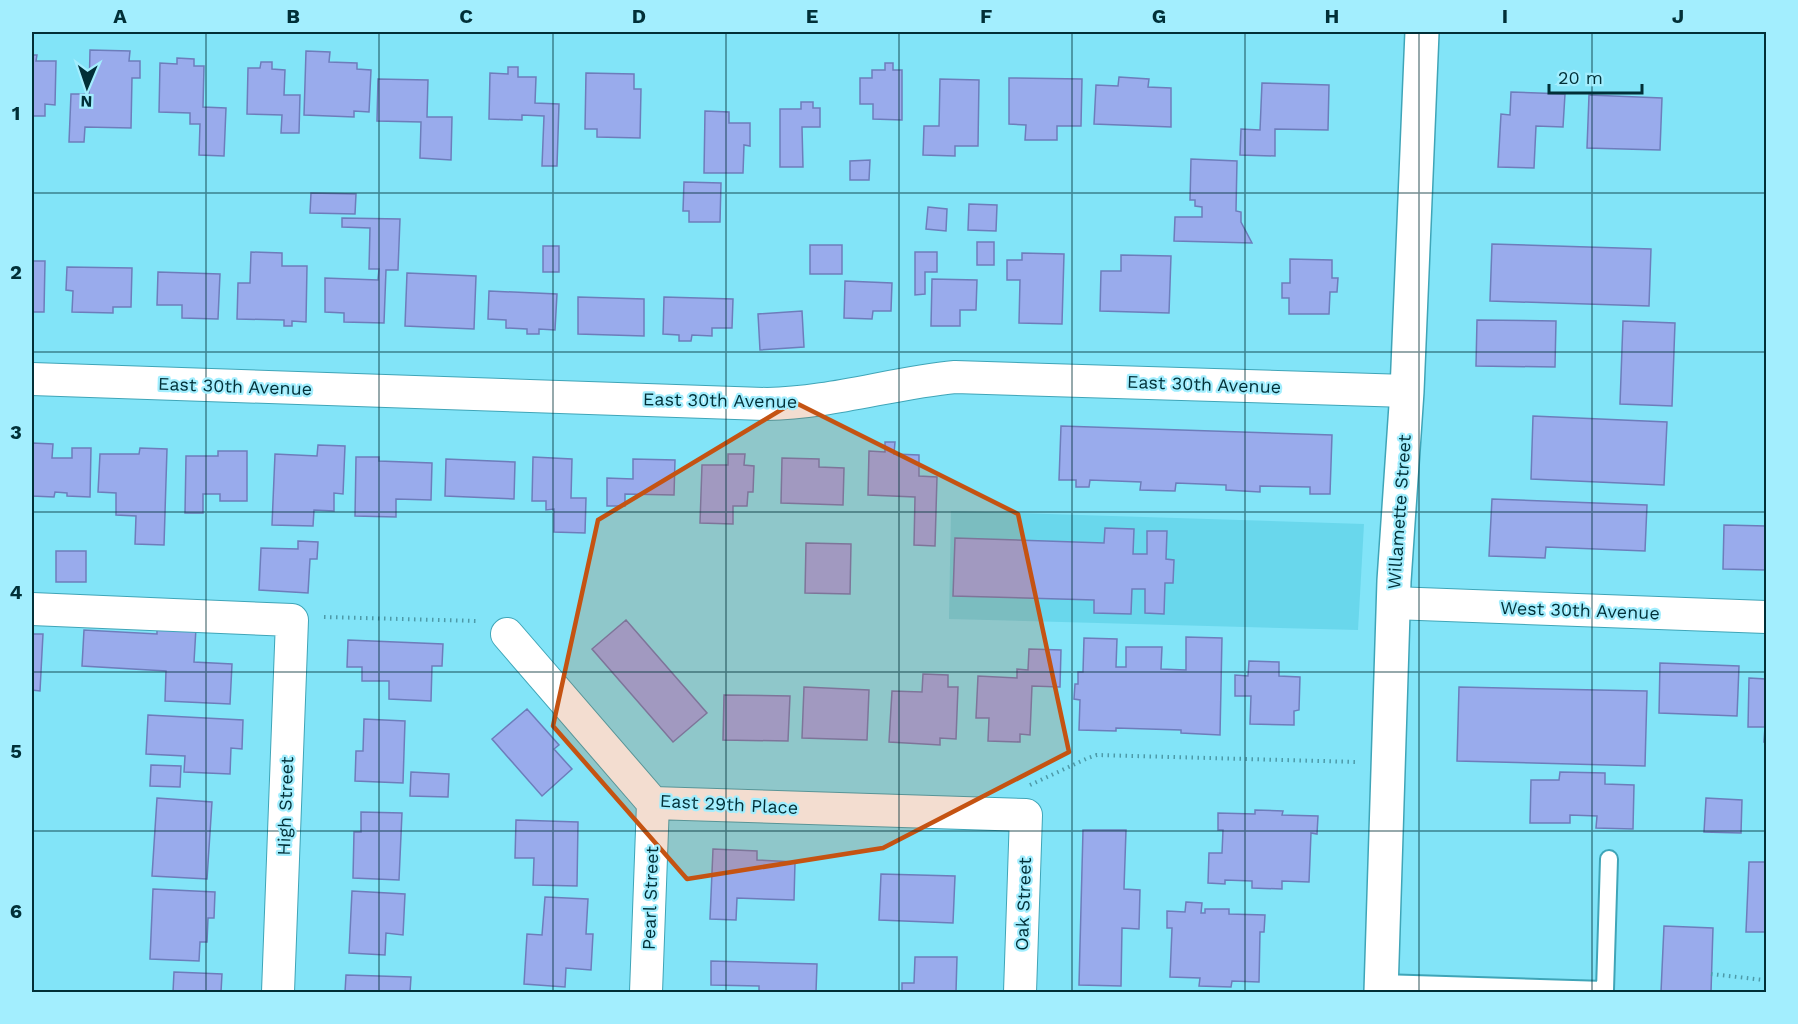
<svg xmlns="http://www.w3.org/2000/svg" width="1798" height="1024" viewBox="0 0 1798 1024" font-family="'Work Sans',sans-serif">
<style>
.built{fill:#69d7ec}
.building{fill:#99abec;stroke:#6d7dbb;stroke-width:1.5}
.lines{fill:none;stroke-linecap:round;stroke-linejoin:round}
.service-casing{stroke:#3fa5b8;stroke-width:20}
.minor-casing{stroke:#3fa5b8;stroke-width:34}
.secondary-casing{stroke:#3fa5b8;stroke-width:36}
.path{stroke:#4d9aa9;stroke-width:4;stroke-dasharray:1.5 4.5;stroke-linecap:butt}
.service{stroke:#fff;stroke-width:16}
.minor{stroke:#fff;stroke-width:32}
.secondary{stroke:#fff;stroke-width:33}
.marked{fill:#c55312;fill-opacity:0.2;stroke:#c55312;stroke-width:4.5;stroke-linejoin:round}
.grid{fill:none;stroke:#012f37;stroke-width:1.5;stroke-opacity:0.55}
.labels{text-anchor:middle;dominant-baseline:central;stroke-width:4.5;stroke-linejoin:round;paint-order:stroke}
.street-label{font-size:18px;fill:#012f37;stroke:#a3eefe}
.neatline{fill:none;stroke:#012f37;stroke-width:2}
.grid-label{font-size:20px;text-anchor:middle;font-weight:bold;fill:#012f37}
</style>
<rect width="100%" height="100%" fill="#82e4f8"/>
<!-- built -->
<path class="built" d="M951 511 1364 524 1358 630 949 619Z"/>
<!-- building -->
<path class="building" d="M90 50 130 51 129 61H140V78H132L131 128 85 127 84 142H69L71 94H89Z
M306 51 330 52 329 62 357 63V69L371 70 369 112 354 111V117L304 115Z
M32 55H37L36 61H56L55 105 45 104V116H32Z
M177 58 194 59V66H204L203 107 226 108 224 156 199 155 200 124H190V113L159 112 160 63 177 64Z
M261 62H272V69L285 70 284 95H300L299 133H281L282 115 247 114 248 68H260Z
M885 63H893V70H902V120L873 119V104H860V78H872V70H885Z
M508 67H518V77H536L535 103 559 104 557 166H542L544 116 522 115V120L489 119 490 73 508 74Z
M586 73 634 74V89H641L640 138 597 137V129H585Z
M1119 77 1149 79 1148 87 1171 88V127L1094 124 1096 85 1118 86Z
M1009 78 1082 79 1081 126H1057V140H1025L1026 125 1009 124Z
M378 79 428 80 427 117H452L451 160 420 158 421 122 377 121Z
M940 79 979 80 978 146H955V156L923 155 924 126H939Z
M1262 83 1329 85 1328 130 1275 129V156L1240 155 1241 129 1260 130Z
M1511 92 1565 94 1563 127 1536 126 1534 168 1498 167 1501 114 1510 115Z
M1589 95 1662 98 1660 150 1587 148Z
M801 102H813V108H820V127H802L803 167H780V109H801Z
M705 111 729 112V123H750V146L744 145 743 173H704Z
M1191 159 1237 161 1236 211 1241 212V222L1252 243 1174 241 1175 217H1202V207L1195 206V200H1190Z
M870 160 869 180H850V161Z
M684 182 721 183 720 222H689V211H683Z
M311 193 356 194 355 214 310 213Z
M969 204 997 205 996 231 968 230Z
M928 207 947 209 946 231 926 229Z
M342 218 400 219 398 270H386L384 323 344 322V313L325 312V278L378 280 379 269H369L370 228 342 227Z
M977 242H994V265H977Z
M1492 244 1651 249 1649 306 1490 301Z
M810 245H842V274H810Z
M543 246H559V272H543Z
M251 252 282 253V266H307L306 322 292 321V326H284V320L237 319 238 283H250Z
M915 252H937V272H925V294L915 295Z
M1022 253 1064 254 1062 324 1019 323 1020 280H1007V260H1022Z
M1121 255 1171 256 1169 313 1100 311 1101 271H1121Z
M1290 259 1332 260V278H1338L1337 292H1330L1329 314H1289V298H1282V283H1290Z
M32 261H45L44 312H32Z
M67 267 132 268 131 307H113V313L72 312 73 291 66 290Z
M158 272 220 274 218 319 182 318V305H157Z
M407 273 476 276 474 329 405 326Z
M932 279 977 280 976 310H960V326H931Z
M845 281 892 283 891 311H873L872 319 844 318Z
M489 291 557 294 555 330 539 329V334H527V329L506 328V320L488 319Z
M578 297 644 299V336L578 334Z
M664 297 733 299 732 328H712V336L692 335 691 341H679V335L663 334Z
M802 311 804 347 760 350 758 314Z
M1477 320 1556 321 1555 367 1476 366Z
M1623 321 1675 323 1672 406 1620 404Z
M1533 416 1667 422 1664 485 1531 479Z
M1061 426 1332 435 1330 494H1310V487L1260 486V492L1226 490V485L1176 483 1175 491 1140 490 1141 482 1090 480 1089 487H1076V480H1059Z
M885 442H895L894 454 919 455V476L937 477 935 546 914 545 915 497 868 495 869 451 885 452Z
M32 443 53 444 52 458H72V448H91L90 497 67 496V493L55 492 54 497 32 496Z
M318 445 345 446 343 494 334 493V511L314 510 313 526 272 525 275 454 317 456Z
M140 448 167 449 164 545 135 544 136 516 116 515V493L98 492 100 454H139Z
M218 451H247V501H220V494H203V513H185L186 456H218Z
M728 454H745L744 465 754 466 753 492H748L747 506H733V524L700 523 702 465H728Z
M356 457H379V461L432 463 431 500 396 499V517L355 516Z
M533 457 572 459 571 498H586L585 533 554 532V509L546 510V501H532Z
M782 458 819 459V467L844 468 843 505 781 503Z
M446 459 515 462 514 499 445 496Z
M633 459 675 460 674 495 625 494V506H607V478L633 479Z
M1492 499 1647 505 1645 551 1546 547 1545 558 1489 556Z
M1724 525 1766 526V570L1723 569Z
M1105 528 1134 529 1133 554H1147V531H1167L1166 559 1174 560 1173 583H1165L1164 614 1145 613V589H1132L1131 614 1094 613V600L953 596 955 538 1104 543Z
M298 541 318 542 317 559H310L308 593 259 590 261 548 298 549Z
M806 543 851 544 850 594 805 593Z
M56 551H86V582H56Z
M626 620 707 713 673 742 592 649Z
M157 625 196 628 194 662 232 664 230 704 165 701 166 671 82 666 84 630 157 634Z
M32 634H43L40 691 32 690Z
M1186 637 1222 638 1220 735 1181 733V730L1116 728V731L1079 730 1080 700 1074 699 1075 684H1078V672H1083L1084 638 1117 639 1116 667H1126V647H1162L1161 669 1186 670Z
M348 640 443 644 442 666H432L431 701 389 699V681H362V667H347Z
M1029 649 1061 650 1060 687 1032 686 1030 735 1020 734V742L988 741 989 718H976L978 676 1017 678V669L1028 670Z
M1249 661 1279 662V676L1300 677 1299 710 1294 711V725L1250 724 1251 696H1235V675L1248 676Z
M1660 663 1739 666 1737 716 1659 713Z
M923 674 948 675V687H958L956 739 940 738V745L889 742 892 691 922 692Z
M1749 678 1766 679V742H1764L1765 727H1748Z
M804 687 869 690 867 740 802 738Z
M1459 687 1647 691 1645 766 1457 761Z
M724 695 790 696 788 741 723 740Z
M527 709 559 745 554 749 572 769 542 796 492 739Z
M148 715 243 720 242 749 231 748 230 774 184 772 185 756 146 754Z
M364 719 405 721 403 783 355 781 356 751H363Z
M151 765 181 766 180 787 150 786Z
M411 772 449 774 448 797 410 796Z
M1560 772 1605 773V784L1634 785 1633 829 1596 828 1597 816 1570 815V823H1530L1531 780H1559Z
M1766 781V840H1765Z
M157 798 212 802 207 879 152 876Z
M1706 798 1742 800 1741 833 1704 832Z
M1255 810 1283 811 1282 815 1318 816 1317 834 1311 833 1309 882 1282 881V889L1252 888V881L1225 880V884L1208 883 1209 853H1222L1223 830H1218V813L1255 814Z
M361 812 402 813 399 880 353 878 354 832H361Z
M516 820 578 822 577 886 533 885 534 858H515Z
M1083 830H1126L1124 889 1140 890 1139 929 1122 928 1121 986 1079 985Z
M713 849 757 851V860L795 862 794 900 737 898 736 920 710 919Z
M1749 862H1766V932H1746Z
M881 874 955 876 953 923 879 920Z
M153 889 215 892 214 918H208L207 942H200L199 961 150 959Z
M352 891 405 894 403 935 386 933 385 955 349 953Z
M545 897 588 899 586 934H593L591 970 566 968 565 987 524 984 527 934 542 935Z
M1186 902 1202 903 1201 913H1205V909H1229V914L1265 915 1264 932H1260L1259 982 1232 981 1231 987 1199 986 1200 978 1170 977 1172 928H1167V911L1185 912Z
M1664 926 1713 928 1711 992H1661Z
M915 957H957L956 992H902V983H914Z
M711 961 817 964 816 992H759V986L711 985Z
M174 972 222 974 221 992H173Z
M346 975 411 977 410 992H345Z"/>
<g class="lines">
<defs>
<path id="service" d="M1381 983 1605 990 1609 859"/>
<path id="minor" d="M32 379 767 404C831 403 892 383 955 377L1407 391
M1393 603 1766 617
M32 609 292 620 278 992
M507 634 653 803 1026 815 1020 992
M646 992 653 803"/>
<path id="secondary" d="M1381 992 1394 581 1407 391 1422 32"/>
</defs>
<!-- service casing -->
<use href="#service" class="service-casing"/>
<!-- minor casing -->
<use href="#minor" class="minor-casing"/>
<!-- secondary casing -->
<use href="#secondary" class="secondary-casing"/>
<!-- path -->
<path class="path" d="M324 617 478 621
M1030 785 1088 758 1097 755 1358 762
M1711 974 1764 980"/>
<!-- service -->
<use href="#service" class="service"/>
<!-- minor -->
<use href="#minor" class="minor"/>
<!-- secondary -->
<use href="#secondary" class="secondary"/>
</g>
<!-- marked area -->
<path class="marked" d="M794 402 1018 514 1069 752 883 848 687 879 553 726 598 520Z"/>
<!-- grid -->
<path class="grid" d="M206 32V992M379 32V992M553 32V992M726 32V992M899 32V992M1072 32V992M1245 32V992M1419 32V992M1592 32V992M32 193H1766M32 352H1766M32 512H1766M32 672H1766M32 831H1766"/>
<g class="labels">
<!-- street labels -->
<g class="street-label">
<text transform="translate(1204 384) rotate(2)">East 30th Avenue</text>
<text transform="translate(235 386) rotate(2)">East 30th Avenue</text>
<text transform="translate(720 400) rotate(1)">East 30th Avenue</text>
<text transform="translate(1399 512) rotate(-86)">Willamette Street</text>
<text transform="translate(1580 610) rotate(2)">West 30th Avenue</text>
<text transform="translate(729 804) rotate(3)">East 29th Place</text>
<text transform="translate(285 806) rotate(-88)">High Street</text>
<text transform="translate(650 898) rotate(-88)">Pearl Street</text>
<text transform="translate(1023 904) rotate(-88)">Oak Street</text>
</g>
</g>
<!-- border -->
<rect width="1798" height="1024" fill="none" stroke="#a3eefe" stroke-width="66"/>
<!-- north arrow -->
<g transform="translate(87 87) rotate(182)" stroke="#a3eefe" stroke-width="4.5" paint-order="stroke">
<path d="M0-4.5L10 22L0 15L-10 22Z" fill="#012f37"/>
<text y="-9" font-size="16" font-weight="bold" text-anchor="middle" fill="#012f37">N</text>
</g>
<!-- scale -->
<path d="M1549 84v9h93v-9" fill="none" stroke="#012f37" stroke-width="3"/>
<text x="1558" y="84" font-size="18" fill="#012f37" stroke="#a3eefe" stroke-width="4.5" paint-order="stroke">20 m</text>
<rect x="33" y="33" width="1732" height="958" class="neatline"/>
<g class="grid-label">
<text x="120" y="23">A</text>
<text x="293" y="23">B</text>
<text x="466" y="23">C</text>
<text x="639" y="23">D</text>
<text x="812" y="23">E</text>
<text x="986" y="23">F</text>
<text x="1159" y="23">G</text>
<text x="1332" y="23">H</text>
<text x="1505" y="23">I</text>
<text x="1678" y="23">J</text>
<text x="16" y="120">1</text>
<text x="16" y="279">2</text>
<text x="16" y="439">3</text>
<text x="16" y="599">4</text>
<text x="16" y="758">5</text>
<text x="16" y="918">6</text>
</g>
</svg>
